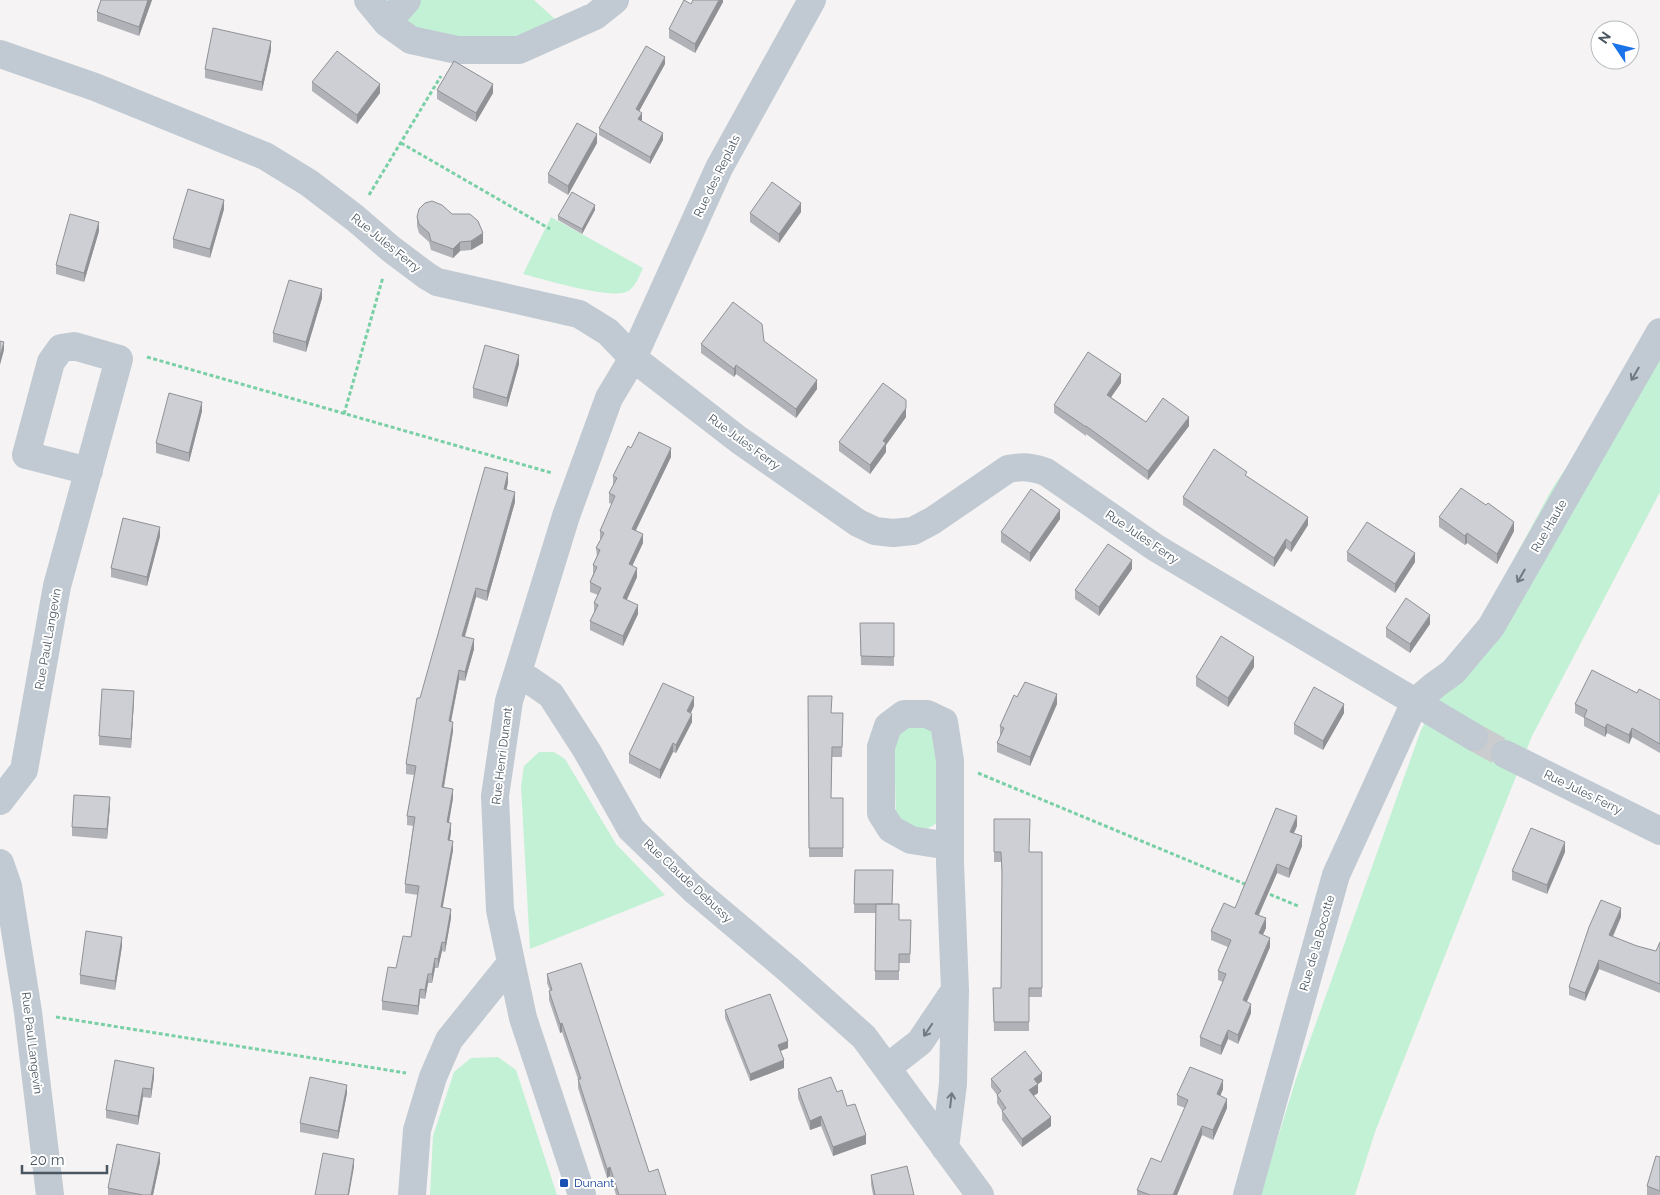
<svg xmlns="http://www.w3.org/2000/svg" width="1660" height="1195" viewBox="0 0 1660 1195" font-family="Raleway,sans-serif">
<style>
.green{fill:#c3f1d5}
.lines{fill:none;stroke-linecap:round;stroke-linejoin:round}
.minor-tunnel{stroke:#caccce;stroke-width:28;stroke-dasharray:28 14;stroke-linecap:butt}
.path{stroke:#7ad0a6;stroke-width:3;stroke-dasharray:4 2.5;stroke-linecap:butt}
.minor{stroke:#c1cad2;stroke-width:28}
.wall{fill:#b0b2b7}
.shaded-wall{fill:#909195}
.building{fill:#cdcfd5;stroke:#909195}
.oneway{stroke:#6e7983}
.transit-dot{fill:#1a4fb4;stroke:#fff;stroke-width:2}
.labels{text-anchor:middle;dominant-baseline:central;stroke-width:4;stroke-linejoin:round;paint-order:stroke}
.street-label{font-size:12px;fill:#4a5661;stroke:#fff}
.transit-label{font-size:12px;fill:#164399;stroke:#fff;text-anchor:start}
</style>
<rect width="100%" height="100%" fill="#f5f3f3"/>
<!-- green -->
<path class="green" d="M368 0H534L566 29 519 50 411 40Z
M551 217 643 268C639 276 635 289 626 292 608 299 543 279 523 274Z
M1660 326V492L1532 736 1375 1132 1355 1195H1260L1296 1079 1421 730 1552 489Z
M907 726C925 726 932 725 939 744L938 822C921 836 913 826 896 818L894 741 900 732Z
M539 752H554L565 759 616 844 665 895 530 949 521 786 524 766Z
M498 1057 516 1070 557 1195H430L433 1136 454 1072 471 1058Z"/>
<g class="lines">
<!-- minor-tunnel -->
<path class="minor-tunnel" d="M1474 737 1505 754"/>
<!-- path -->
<path class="path" d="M401 143 550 229
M369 195 441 76
M147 357 552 473
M344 414 383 277
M978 773 1247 885
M1264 892 1298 906
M56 1017 406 1073"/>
<!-- minor -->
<path class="minor" d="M368 0 387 23 411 40 457 50H519L595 16 615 0
M387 23 407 0
M0 54 95 87 265 156 309 183 355 218 391 249 427 276 437 282 579 314 608 332 633 358 739 440 858 523 875 531 893 533 913 531 932 521 1008 469C1023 466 1032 467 1046 472L1156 548 1474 737
M518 672 551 695 587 751 631 829 693 889 789 970 864 1037 980 1195
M1505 754 1660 831
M0 801 24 770 57 586 119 359 74 346 61 348 51 362 26 455 89 471
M0 863 8 886 28 1012 50 1195
M888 1067 920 1042 955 990
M945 1148 953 1084 955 990 950 863V761L944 722 927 714H904L888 726 881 747V813L891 829 911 840 950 846
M412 1195 417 1130 433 1077 449 1040 511 963
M582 1195 523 1018 500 910 495 796 509 701 566 516 609 398 633 358 719 168 812 0
M1247 1195 1336 875 1415 702 1435 685 1453 672 1491 627 1660 332"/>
</g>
<!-- wall -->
<path class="wall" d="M101 0H152L139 36 97 21V12Z
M723 0V2L695 53 669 38V29L691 4Z
M271 50 262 91 205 78V69Z
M665 64 639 111 642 120 641 121 663 140 650 164 599 135V128Z
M312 82 380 93 357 124 312 91Z
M437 90 493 93 476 122 437 99Z
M597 143 568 195 548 183V174Z
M224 209 210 258 173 248V239Z
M595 210 582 234 558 220V216Z
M801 212 779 243 750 222V213Z
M417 217 483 243 471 250 460 251 453 258 431 250 429 242 419 233 417 226Z
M99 231 84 282 56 274V265Z
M322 298 306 352 273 342V333Z
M764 341 817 389 796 418 736 374 734 377 701 353V344Z
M519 364 507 407 473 398V388Z
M1121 383 1111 397 1146 422 1189 426 1148 480 1086 434V436L1054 413V405Z
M202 411 189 462 156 453V443Z
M906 417 886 445V452L870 474 839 451V442Z
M631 448 671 457 636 530 643 543 632 565 637 577 627 600 638 614 623 646 590 630V621L594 612V603L598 595 590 592V582L593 574V565L597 557 596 548 600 541V531L612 504 609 503V493L613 485V476Z
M1247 477 1308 525 1291 552 1286 548 1274 567 1183 505V497Z
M508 483 506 490 515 502 487 601 476 597 465 637 474 649 465 681 459 680 451 722 453 731 444 788 453 798 449 823 451 832 450 840 453 850 442 908 451 918 445 952 442 951 438 968H435L432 983H428L425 999 420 998 418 1015 382 1010V1001L411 937 418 895 405 893V884L413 826 407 825V816L414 775 406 774V764L420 698Z
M1439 517 1514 531 1497 564 1467 543 1465 545 1439 527Z
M1060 519 1030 562 1001 542V532Z
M160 536 147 586 111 577V568Z
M1347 552 1415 562 1395 593 1347 561Z
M1132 569 1099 616 1075 599V590Z
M860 623H894V666L861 665Z
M1430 624 1410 653 1386 637V628Z
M1254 667 1228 707 1196 686V677Z
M1637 693 1660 700V753L1632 737 1629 744 1607 733 1605 737 1584 726V718L1575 713V704Z
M808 696 831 713H843L842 757H832L831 798H843V857H809Z
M1017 697 1057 704 1030 766 997 752V743L1001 736 1000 735V726Z
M134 700 131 748 99 745V736Z
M694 706 691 713 692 722 676 753 673 752 660 779 629 763V754Z
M1344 713 1323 750 1294 734V724Z
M110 806 107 839 72 836V827Z
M994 819 1029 852H1042V997H1029V1031H994L993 988H1001L1002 877 1001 862H994Z
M1297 826 1294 833 1302 846 1289 878 1277 873 1259 915 1266 928 1263 935 1270 947 1247 1002 1251 1013 1238 1044 1228 1039 1221 1055 1200 1046V1037L1223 982 1218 980V971L1228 947 1211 940V931L1235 908Z
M1565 852 1547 894 1512 880V871Z
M855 870 893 879 892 904 899 920H911L910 963H899V980H875L876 913H854Z
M1621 917 1613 937 1637 946 1656 951 1660 942V993L1599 969 1585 1001 1569 995V987Z
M122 946 115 990 80 984V975Z
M547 974 649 1172 666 1195H616L610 1176 607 1178 578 1088V1079L562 1032 560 1033 549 1000V991H550L547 983Z
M725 1010 788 1048 780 1051 784 1068 750 1081 725 1018Z
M154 1077 151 1098 143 1097 138 1125 106 1118V1110Z
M991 1079 1042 1081 1038 1084V1093L1033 1096 1051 1126 1022 1147 1002 1120V1111L997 1103V1095L991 1087Z
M798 1089 837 1092 847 1106 866 1144 833 1156 821 1126 810 1130 798 1098Z
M1223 1089 1220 1096 1227 1108 1213 1140 1202 1135 1177 1195H1137V1190L1161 1162 1185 1108 1177 1105V1095Z
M347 1093 338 1139 300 1132V1123Z
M1660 1157V1195H1647V1186Z
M160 1162 153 1195H108V1188Z
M871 1175 914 1195H873L871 1184Z"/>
<!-- shaded-wall -->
<path class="shaded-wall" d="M148 0H152L139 36V27Z
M719 0H723V2L695 53V44Z
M271 41V50L262 91V82Z
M665 57V64L636 117V109Z
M380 84V93L357 124V115Z
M493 84V93L476 122V113Z
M642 113V120L638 126V119Z
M663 133V140L650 164V157Z
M597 134V143L568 195V186Z
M224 200V209L210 258V249Z
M801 203V212L779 243V234Z
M595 205V210L582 234V229Z
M99 222V231L84 282V273Z
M483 233V243L471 250V241Z
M460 242V251L453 258V249Z
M322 289V298L306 352V342Z
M4 342V350L0 365V356Z
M519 355V364L507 407V398Z
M736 365V374L734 377V369Z
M1121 374V383L1107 403V395Z
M817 380V389L796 418V409Z
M202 402V411L189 462V453Z
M906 408V417L886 445V452L870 474V465L883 441Z
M1189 417V426L1148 480V471Z
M671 448V457L632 538V529Z
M508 473V483L504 499V489Z
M515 492V502L487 601V591Z
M1060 510V519L1030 562V553Z
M1308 517V525L1291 552V543Z
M1514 522V531L1497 564V554Z
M160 527V536L147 586V577Z
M1467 533V543L1465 545V536Z
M643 534V543L629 573V564Z
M1286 539V548L1274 567V558Z
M1415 553V562L1395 593V584Z
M1132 560V569L1099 616V607Z
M637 568V577L623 607V598Z
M476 588V597L462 645V636Z
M638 605V614L623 646V636Z
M1430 615V624L1410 653V644Z
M474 639V649L465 681V672Z
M1254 657V667L1228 707V698Z
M459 670V680L449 731V721Z
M134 691V700L131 748V739Z
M1057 694V704L1030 766V757Z
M694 697V706L687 720V711Z
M1344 704V713L1323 750V741Z
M692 714V722L676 753V745Z
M453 722V731L442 797V787Z
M1607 724V733L1605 737V728Z
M1632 728V737L1629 744V735Z
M673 743V752L660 779V770Z
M453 789V798L447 832V822Z
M110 797V806L107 839V829Z
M1297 816V826L1290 841V832Z
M451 823V832L448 849V840Z
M1302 836V846L1289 878V869Z
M453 841V850L441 917V907Z
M1565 842V852L1547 894V885Z
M1277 864V873L1255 923V914Z
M1621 908V917L1609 944V935Z
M451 909V918L445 952V943Z
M1266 918V928L1259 942V933Z
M122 937V946L115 990V981Z
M1270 938V947L1243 1010V1000Z
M442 942V951L438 968V959Z
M435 958V968L432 983V974Z
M1599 960V969L1585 1001V993Z
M428 974V983L425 999V990Z
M420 989V998L418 1015V1006Z
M1251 1004V1013L1238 1044V1035Z
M562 1023V1032L560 1033V1024Z
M1228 1030V1039L1221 1055V1046Z
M788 1041V1048L778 1052V1045Z
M784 1060V1068L750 1081V1074Z
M154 1068V1077L151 1098V1089Z
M1042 1073V1081L1038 1084V1093L1029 1099V1090L1034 1079Z
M1223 1080V1089L1217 1104V1094Z
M347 1085V1093L338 1139V1131Z
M143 1088V1097L138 1125V1116Z
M1227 1099V1108L1213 1140V1130Z
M821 1116V1126L810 1130V1121Z
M1051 1117V1126L1022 1147V1139Z
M1202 1126V1135L1177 1195H1173Z
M866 1135V1144L833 1156V1147Z
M160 1153V1162L153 1195H151Z
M354 1159V1167L349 1195H348Z
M610 1167V1176L607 1178V1169Z"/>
<!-- building -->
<path class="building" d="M101 0H148L139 27 97 12Z
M684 0 691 4 693 0H719L695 44 669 29Z
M213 28 271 41 262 82 205 69Z
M646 46 665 57 636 109 642 113 638 119 663 133 650 157 599 128Z
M337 51 380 84 357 115 312 82Z
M454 61 493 84 476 113 437 90Z
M577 123 597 134 568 186 548 174Z
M772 182 801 203 779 234 750 213Z
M188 189 224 200 210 249 173 239Z
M572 192 595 205 582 229 558 216Z
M432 201 442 205 452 214H470L478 221 483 233 471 241 460 242 453 249 431 241 429 233 419 224 417 217 419 209 425 203Z
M70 214 99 222 84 273 56 265Z
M289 280 322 289 306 342 273 333Z
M733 302 762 324 764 341 817 380 796 409 736 365 734 369 701 344Z
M0 341 4 342 0 356Z
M485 345 519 355 507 398 473 388Z
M1088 352 1121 374 1107 395 1146 422 1163 398 1189 417 1148 471 1086 426V427L1054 405Z
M883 383 906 400V408L883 441 886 443 870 465 839 442Z
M169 393 202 402 189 453 156 443Z
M639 432 671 448 632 529 643 534 629 564 637 568 623 598 638 605 623 636 590 621 598 605 594 603 601 588 590 582 597 567 593 565 600 550 596 548 604 533 600 531 615 496 609 493 617 478 613 476 628 446 631 448Z
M1214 449 1247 472 1245 475 1308 517 1291 543 1286 539 1274 558 1183 497Z
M485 467 508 473 504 489 515 492 487 591 476 588 462 636 474 639 465 672 459 670 449 721 453 722 442 787 453 789 447 822 451 823 448 840 453 841 441 907 451 909 445 943 442 942 438 959 435 958 432 974H428L425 990 420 989 418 1006 382 1001 388 967 396 968 403 936 411 937 419 886 405 884 415 817 407 816 416 766 406 764 417 698H420Z
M1461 488 1486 505 1488 503 1514 522 1497 554 1467 533 1465 536 1439 517Z
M1031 489 1060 510 1030 553 1001 532Z
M123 518 160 527 147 577 111 568Z
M1367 522 1415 553 1395 584 1347 552Z
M1108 544 1132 560 1099 607 1075 590Z
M1406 598 1430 615 1410 644 1386 628Z
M860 623H894V657L861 656Z
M1221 636 1254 657 1228 698 1196 677Z
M1592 670 1637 693 1639 689 1660 700V744L1632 728 1629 735 1607 724 1605 728 1584 717 1587 710 1575 704Z
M1025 682 1057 694 1030 757 997 743 1004 728 1000 726 1014 695 1017 697Z
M663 683 694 697 687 711 692 714 676 745 673 743 660 770 629 754Z
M1314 687 1344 704 1323 741 1294 724Z
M102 689 134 691 131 739 99 736Z
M808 696H832L831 713H843L842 747H832L831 798H843V848H809Z
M74 795 110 797 107 829 72 827Z
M1276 808 1297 816 1290 832 1302 836 1289 869 1277 864 1255 914 1266 918 1259 933 1270 938 1243 1000 1251 1004 1238 1035 1228 1030 1221 1046 1200 1037 1226 974 1218 971 1231 940 1211 931 1224 903 1235 908Z
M994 819H1030L1029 852H1042V988H1029V1022H994L993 988H1001L1002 870 1001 852H994Z
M1531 828 1565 842 1547 885 1512 871Z
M855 870H893L892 904H854Z
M1601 900 1621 908 1609 935 1637 946 1656 951 1660 942V984L1599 960 1585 993 1569 987 1589 927Z
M876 904H899V920H911L910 954H899V971H875Z
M86 931 122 937 115 981 80 975Z
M581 963 649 1172 658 1169 666 1195H619L610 1167 607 1169 578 1079H581L562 1023 560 1024 549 991 552 990 547 974Z
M770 994 788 1041 778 1045 784 1060 750 1074 725 1010Z
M1025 1051 1042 1073 1034 1079 1038 1084 1029 1090 1051 1117 1022 1139 1002 1111 1006 1108 997 1095 1001 1091 991 1079Z
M115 1060 154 1068 151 1089 143 1088 138 1116 106 1110Z
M1190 1067 1223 1080 1217 1094 1227 1099 1213 1130 1202 1126 1173 1195H1150L1137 1190 1151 1158 1161 1162 1188 1100 1177 1095Z
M310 1077 347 1085 338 1131 300 1123Z
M831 1077 837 1092 842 1090 847 1106 855 1104 866 1135 833 1147 821 1116 810 1121 798 1089Z
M117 1144 160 1153 151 1195H143L108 1188Z
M323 1153 354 1159 348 1195H315Z
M1656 1156 1660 1157V1191L1647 1186Z
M907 1166 914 1195H875L871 1175Z"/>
<!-- one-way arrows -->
<defs><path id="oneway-shaft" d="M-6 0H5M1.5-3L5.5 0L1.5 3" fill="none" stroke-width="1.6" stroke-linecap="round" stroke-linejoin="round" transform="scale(1.25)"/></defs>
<g class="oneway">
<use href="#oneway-shaft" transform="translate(1635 374) rotate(120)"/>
<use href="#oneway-shaft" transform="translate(1521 576) rotate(120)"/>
<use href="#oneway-shaft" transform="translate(928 1030) rotate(124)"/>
<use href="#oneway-shaft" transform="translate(951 1100) rotate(-83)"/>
</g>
<!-- markers -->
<rect class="transit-dot" x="559" y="1178" width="10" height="10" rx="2.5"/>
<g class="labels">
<!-- street labels -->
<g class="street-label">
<text transform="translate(717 176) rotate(-64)">Rue des Replats</text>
<text transform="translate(386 243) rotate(39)">Rue Jules Ferry</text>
<text transform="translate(744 442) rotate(36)">Rue Jules Ferry</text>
<text transform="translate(1549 526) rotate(-60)">Rue Haute</text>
<text transform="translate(1142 537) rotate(34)">Rue Jules Ferry</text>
<text transform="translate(48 639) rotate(-80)">Rue Paul Langevin</text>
<text transform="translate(502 756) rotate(-83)">Rue Henri Dunant</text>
<text transform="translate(1583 792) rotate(26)">Rue Jules Ferry</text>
<text transform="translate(688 881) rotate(43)">Rue Claude Debussy</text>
<text transform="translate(1317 943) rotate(-74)">Rue de la Bocotte</text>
<text transform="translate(32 1043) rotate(83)">Rue Paul Langevin</text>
</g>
<!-- transit labels -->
<g class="transit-label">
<text x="574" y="1183">Dunant</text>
</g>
</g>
<!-- north arrow -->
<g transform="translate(1615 45) rotate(305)"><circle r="24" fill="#ffffff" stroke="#b7bbc0"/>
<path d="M0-4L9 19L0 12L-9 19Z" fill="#1a73e8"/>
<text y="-8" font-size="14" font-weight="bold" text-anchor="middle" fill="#4a5661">N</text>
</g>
<!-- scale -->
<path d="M22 1165v8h85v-8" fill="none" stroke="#4a5661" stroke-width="2.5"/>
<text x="30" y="1165" font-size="15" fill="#4a5661" stroke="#ffffff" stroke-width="4" paint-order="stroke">20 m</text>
</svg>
